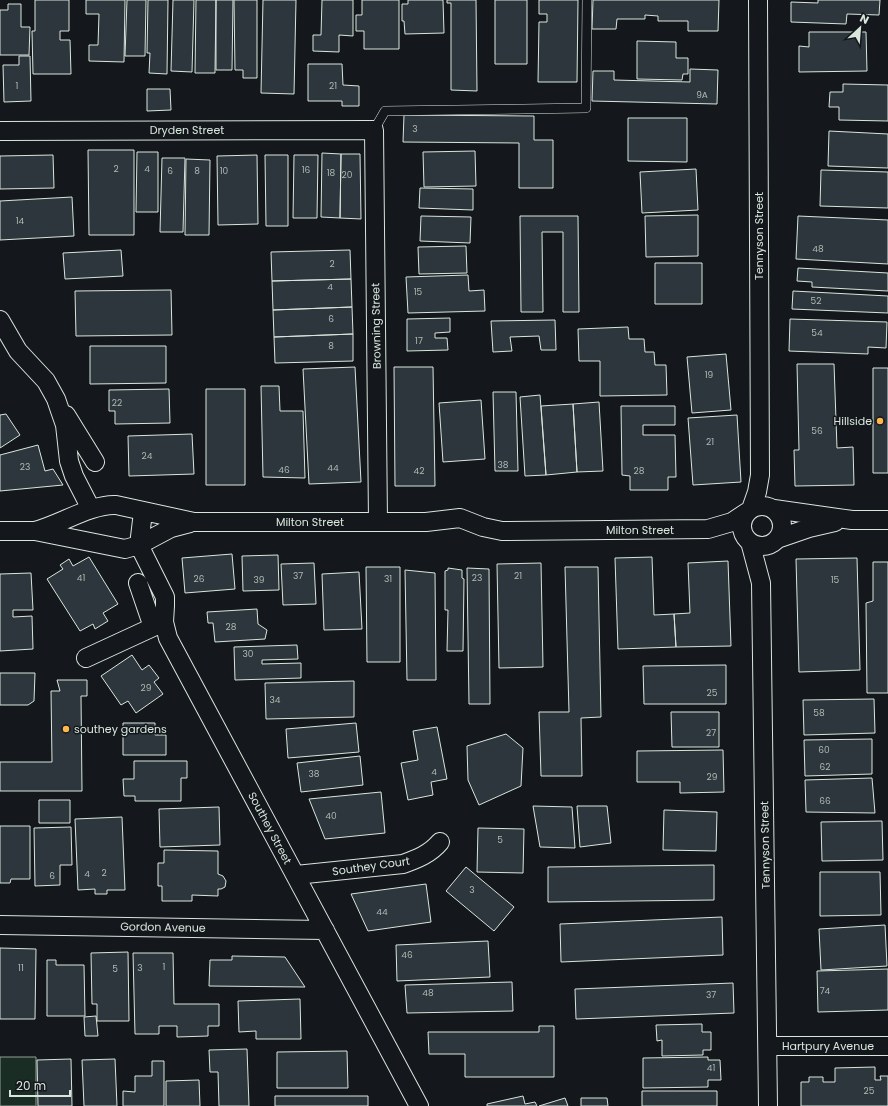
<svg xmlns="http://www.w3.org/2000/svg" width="888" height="1106" viewBox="0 0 888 1106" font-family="Poppins,sans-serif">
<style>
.green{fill:#1a2d24;stroke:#939e99}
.building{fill:#2c363c;stroke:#d8e6dc}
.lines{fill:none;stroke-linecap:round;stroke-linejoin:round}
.service-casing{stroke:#d8e6dc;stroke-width:10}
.minor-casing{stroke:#d8e6dc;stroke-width:20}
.service{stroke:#14181c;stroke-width:9}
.minor{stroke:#14181c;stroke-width:18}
.poi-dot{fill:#ffb74d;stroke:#14181c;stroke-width:1.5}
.labels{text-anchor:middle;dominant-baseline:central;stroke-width:3;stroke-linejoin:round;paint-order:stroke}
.number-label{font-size:9px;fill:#adbab4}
.street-label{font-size:11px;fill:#d8e6dc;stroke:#14181c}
.poi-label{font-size:11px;fill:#d8e6dc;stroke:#14181c;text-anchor:end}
</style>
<rect width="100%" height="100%" fill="#14181c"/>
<!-- green -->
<path class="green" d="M0 1057H36V1106H0Z"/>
<!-- building -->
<path class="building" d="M35 0H69V31H60V40H70L71 74H33L32 31H35Z
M86 0H125L124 62 89 61V45H98L99 14H86Z
M127 0H146L145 56H125Z
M148 0H168L167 74 149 73 150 53H147Z
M173 0H194L192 72 171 71Z
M196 0H216L215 73H195Z
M216 0H233L232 70H216Z
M234 0H257V78H243V70H235Z
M263 0H296L294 94 261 93Z
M322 0H353V36L339 35V52L313 51V35H321Z
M362 0H399V49H364V31H356V15H362Z
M408 0H443L444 33 405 34 404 21H402V4H408Z
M447 0H476L477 91 451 90V3H447Z
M495 0H527V64H495Z
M539 0H578L577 82H538L539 22H547V14H539Z
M593 0H719L718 31H688V21H658V16L645 15V19H617L616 29H592Z
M818 0H880L879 15 847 14 846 24 791 22V2L818 3Z
M8 4H21V27H30L29 55H0V10H8Z
M809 32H866L867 71 799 72V46L809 47Z
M637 41 676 42V58H688V74H683L682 80 637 79Z
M19 56H30L31 101 4 102 3 65H19Z
M308 64H342L343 85 359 86V106H342V101H308Z
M690 69 718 70 717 104 592 101 593 71H614V80L690 82Z
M843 84 888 85V121L839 120V107H829L830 92H843Z
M147 89H170L171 110 147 111Z
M404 115 534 116V140H553V188H519V143L403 142Z
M628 118H687V162L628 161Z
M829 131 888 134V168L828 166Z
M88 150H134V235H89Z
M475 151 476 186 424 187 423 152Z
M137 152H158V212H136Z
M322 153 341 154 340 218 321 217Z
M341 154H360L361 219 340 218Z
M53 155 54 188 0 189V156Z
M257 155 258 224 218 225 217 156Z
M265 155H288V226H266Z
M294 155H318L317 218H293Z
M162 158H185L183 232H160Z
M186 159 210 160 209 235H185Z
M696 169 698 210 642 213 640 172Z
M821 170 888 172V208L820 206Z
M420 188 473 189V210L419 208Z
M72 197 74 236 0 240V201Z
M698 215V256L646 257 645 216Z
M421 216 471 217 470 243 420 241Z
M520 216H578L579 312H563V232H542L543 312H521Z
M798 216 888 220V264L796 259Z
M466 246 467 273 419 274 418 247Z
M121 250 123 276 65 279 63 253Z
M350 250 351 279 272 281 271 252Z
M655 263H702V304H655Z
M798 268 888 273V291L812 287V282L797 281Z
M468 275 469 291 484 290 485 311 408 313 406 277Z
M351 279 352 307 273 310 272 281Z
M171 290 172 335 76 336 75 291Z
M793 291 888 296V313L792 309Z
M352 307 353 334 274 337 273 310Z
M450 318V332L435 333V338H447L448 350 407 351V319Z
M790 319 887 322 886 348 868 347V354L789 351Z
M555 320 556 350H541L539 336 510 337 512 351 493 352 491 321Z
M628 327 629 339H644L645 352H654L655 365H666L667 395 600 396V361H579L578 329Z
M353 334V361L275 363 274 337Z
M90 346H166V383L90 384Z
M726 354 731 410 692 413 687 357Z
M797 364H834L837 448 853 447 854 485 795 486 794 450H799Z
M355 367 361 482 309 484 303 369Z
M394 367H433L435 486H395Z
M873 368H888V473H873Z
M261 386H279L280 411H303L305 478 263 477Z
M169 389 170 423 115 424V411H109V390Z
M206 389H245V485H206Z
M493 392H516L518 471H495Z
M540 395 546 475 525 476 520 397Z
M481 400 485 459 443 462 439 403Z
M599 402 603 471 577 472 573 404Z
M573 404 577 472 546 475 541 406Z
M621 406H675V425H643V435H675L676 477H668V490H630V476L622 475Z
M6 414 20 435 0 448V415Z
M737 415 741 482 693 485 688 418Z
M192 434 194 474 129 476 128 436Z
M38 445 45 471 53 469 63 485 0 491V455Z
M232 554 235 589 185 593 182 558Z
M278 555 279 590 243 591 242 556Z
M89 557 118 604 103 613 108 621 95 629 93 624 80 631 47 579 63 569 60 565 69 559 73 566Z
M652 557 654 615 674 614 676 647 618 649 615 558Z
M857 558 860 670 799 672 796 559Z
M728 561 731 646 676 647 674 614 690 613 688 563Z
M873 562H888V693H867L866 603 873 601Z
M314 563 316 604 283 605 281 564Z
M541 563 543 667 499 668 497 564Z
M366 567H400V662H367Z
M565 567H598L601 717 581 718 582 776H541L539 712H569Z
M448 568 462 570V578L464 579 463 651H447L448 610H445V571L448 570Z
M467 568 489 569 490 704H469Z
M405 570 435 573 436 680H407Z
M359 572 362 629 324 630 322 574Z
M31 573 33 610H13V617L32 616 33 649 0 651V574Z
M257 609 258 624 267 630 265 639 215 642 213 623H208L207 612Z
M297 645 298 659 262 660V664L301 663V678L235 680 234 647Z
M132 655 142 670 149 665 159 678 154 682 163 694 136 713 128 701 121 705 101 676Z
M726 665V704H644L643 666Z
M0 673H35L34 701 28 705H0Z
M57 680H87V696H81L82 791H0V762H52L51 691H60Z
M354 681V717L266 719 265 683Z
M874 699 875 733 804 735 803 700Z
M671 712H719V747H672Z
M123 723H155V735H166V755H123Z
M356 723 359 752 288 758 286 729Z
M437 727 447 779 431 782 433 795 408 800 401 763 418 760 413 731Z
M506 734 523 748 521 786 479 805 468 780 467 746Z
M872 739V774L805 776 804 740Z
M723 750 724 792 680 793V782H637V751Z
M360 756 363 785 301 792 297 763Z
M134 761H187V778H181V801H135V796H124L123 779H134Z
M872 778 875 813 806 812 805 780Z
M381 792 385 833 325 839 309 799Z
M39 800H70V823H39Z
M533 806 572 807 575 848 540 847Z
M577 806H607L611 843 580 847Z
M219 807 220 845 160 847 159 809Z
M664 810 717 812 716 851 663 850Z
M122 817 125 890H107V894H95V889L78 890 75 819Z
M882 821 883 860 822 861 821 822Z
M0 826H30V879H11L10 883H0Z
M71 827 72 865H60V885L35 886 34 828Z
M478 828 524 829 523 873 477 872Z
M164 850 218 851V874L223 876 226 881 225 887 221 889H218V896L192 895V901H162V886H158V863H164Z
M714 865V900L548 902V867Z
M466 867 514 907 494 931 446 891Z
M820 872H880L881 915 820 916Z
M426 884 431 922 368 931 351 894Z
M722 917 723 955 561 962 560 924Z
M885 925 887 966 821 970 819 929Z
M488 941 490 977 397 981 396 945Z
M0 948 36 949 35 1019H0Z
M128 952 129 1021H97V1004H92L91 953Z
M133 953H173L174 1004H219V1026H208V1036L177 1037V1026H159V1034H135Z
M232 956 285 957 305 987 209 986 210 960H232Z
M47 960H56V965H84L85 1016H47Z
M888 969V1010L818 1012 817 971Z
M512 982 513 1011 407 1013 405 985Z
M733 983 734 1013 576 1019 575 989Z
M300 999 301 1039H256V1031L239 1032 238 1001Z
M96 1016 98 1036H85L84 1017Z
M702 1024V1032H711V1050H703V1055L662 1056V1040L657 1041 656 1025Z
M539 1026H554V1077H465V1054H429L428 1032H539Z
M247 1049 249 1106H219L218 1072H210L209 1050Z
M347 1051 348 1088H277V1052Z
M708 1057V1060H720L721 1080H708V1087L643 1088V1058Z
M71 1059 72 1106H38L37 1060Z
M115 1059 117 1106H84L82 1060Z
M152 1061H164V1106H123V1091L135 1092V1076H152Z
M875 1067V1080H881L880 1076H888V1106H801V1082H809V1077H823V1082H835V1068Z
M199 1080 200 1106H166V1081Z
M642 1091H717V1106H642Z
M275 1096H368V1106H275Z
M523 1096 525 1104 535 1102 537 1106H487V1104Z
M565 1098 568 1106H539Z
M581 1098H607L608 1106H581Z"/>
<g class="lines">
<defs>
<path id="service" d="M374 130 385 111 586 108 587 0"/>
<path id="minor" d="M0 131 374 130 378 522
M0 320 18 351 46 381 56 399 65 425 69 461 74 476 91 509
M66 415 95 462
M742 526a20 20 0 1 1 40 0a20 20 0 1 1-40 0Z
M751 509 757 492 760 475 758 0
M774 509 852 520H888
M0 531H35L125 549 139 545 171 528 190 523
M35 531C61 524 91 504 116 505L194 522H426L460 518 483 527 502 531 708 529 732 522 747 512
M777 539 809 528 835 522
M750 542 761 583 768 1106
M139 545 165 597V606L164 622 168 638 419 1106
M139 545 143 512
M138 583 153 627
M86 658 164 622
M296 875 403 864C417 859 430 854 440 842
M0 925 325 930
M768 1046H888"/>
</defs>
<!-- service casing -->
<use href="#service" class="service-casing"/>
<!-- minor casing -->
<use href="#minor" class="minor-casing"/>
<!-- service -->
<use href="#service" class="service"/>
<!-- minor -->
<use href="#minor" class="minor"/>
</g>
<!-- markers -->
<g class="poi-dot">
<circle cx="880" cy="421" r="4"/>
<circle cx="66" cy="729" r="4"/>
</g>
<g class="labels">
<!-- number labels -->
<g class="number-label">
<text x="17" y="86">1</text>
<text x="333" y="86">21</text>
<text x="702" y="95">9A</text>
<text x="415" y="129">3</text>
<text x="116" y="169">2</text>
<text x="147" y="169">4</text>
<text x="306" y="170">16</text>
<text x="170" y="171">6</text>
<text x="197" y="171">8</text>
<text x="224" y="171">10</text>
<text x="331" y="173">18</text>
<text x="347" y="175">20</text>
<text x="20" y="221">14</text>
<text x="818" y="249">48</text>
<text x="332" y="264">2</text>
<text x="330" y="287">4</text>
<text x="418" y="292">15</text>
<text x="816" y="301">52</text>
<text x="331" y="319">6</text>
<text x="817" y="333">54</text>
<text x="419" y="341">17</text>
<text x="331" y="346">8</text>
<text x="709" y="375">19</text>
<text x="117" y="403">22</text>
<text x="817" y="431">56</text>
<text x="710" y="442">21</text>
<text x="147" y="456">24</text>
<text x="503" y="465">38</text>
<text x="25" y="467">23</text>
<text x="333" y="468">44</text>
<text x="284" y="470">46</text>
<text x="419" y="471">42</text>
<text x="639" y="471">28</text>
<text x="298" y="576">37</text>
<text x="518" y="576">21</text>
<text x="81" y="578">41</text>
<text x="477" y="578">23</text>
<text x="199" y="579">26</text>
<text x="388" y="579">31</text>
<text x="259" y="580">39</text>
<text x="835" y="580">15</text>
<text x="231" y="627">28</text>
<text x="248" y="654">30</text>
<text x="146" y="688">29</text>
<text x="712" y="693">25</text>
<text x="275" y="700">34</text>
<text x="819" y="713">58</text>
<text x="711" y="733">27</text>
<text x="824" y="750">60</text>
<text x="825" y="767">62</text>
<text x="434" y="772">4</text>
<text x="314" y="774">38</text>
<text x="712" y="777">29</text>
<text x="825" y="801">66</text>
<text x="331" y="816">40</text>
<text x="500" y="840">5</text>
<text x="104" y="873">2</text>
<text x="87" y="874">4</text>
<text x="52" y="876">6</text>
<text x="472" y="890">3</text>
<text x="382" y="912">44</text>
<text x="407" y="955">46</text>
<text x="164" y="967">1</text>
<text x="21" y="968">11</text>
<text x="140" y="968">3</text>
<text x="115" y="969">5</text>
<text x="825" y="991">74</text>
<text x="428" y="993">48</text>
<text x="711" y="995">37</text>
<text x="711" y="1068">41</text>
<text x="869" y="1091">25</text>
</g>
<!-- street labels -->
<g class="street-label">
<text x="187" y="130">Dryden Street</text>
<text transform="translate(759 236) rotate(-90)">Tennyson Street</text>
<text transform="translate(376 326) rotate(-91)">Browning Street</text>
<text x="310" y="522">Milton Street</text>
<text x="640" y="530">Milton Street</text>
<text transform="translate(270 828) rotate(62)">Southey Street</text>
<text transform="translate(765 845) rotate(-91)">Tennyson Street</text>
<text transform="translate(371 866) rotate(-8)">Southey Court</text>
<text transform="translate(163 927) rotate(1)">Gordon Avenue</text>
<text x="828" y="1046">Hartpury Avenue</text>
</g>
<!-- poi labels -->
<g class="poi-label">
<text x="872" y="421">Hillside</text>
<text x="74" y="729" text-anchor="start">southey gardens</text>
</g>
</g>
<!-- north arrow -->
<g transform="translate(860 28) rotate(26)" stroke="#14181c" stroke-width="3" paint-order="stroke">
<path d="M0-3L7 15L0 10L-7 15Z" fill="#d8e6dc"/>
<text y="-6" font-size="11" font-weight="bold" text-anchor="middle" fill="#d8e6dc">N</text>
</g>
<!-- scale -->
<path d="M10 1090v6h60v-6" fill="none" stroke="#d8e6dc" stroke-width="2"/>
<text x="16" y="1090" font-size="12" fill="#d8e6dc" stroke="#14181c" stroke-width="3" paint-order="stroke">20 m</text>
</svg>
